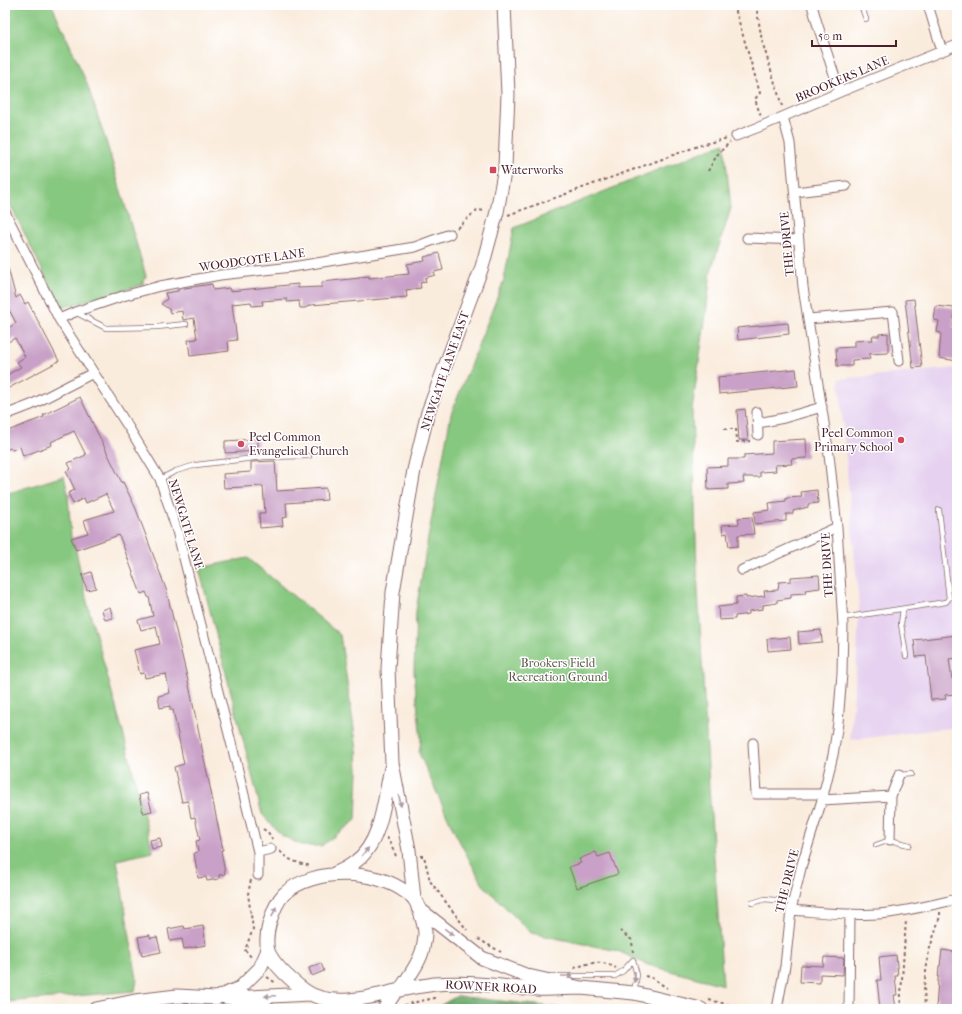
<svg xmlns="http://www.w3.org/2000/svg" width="962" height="1014" viewBox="0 0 962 1014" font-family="'IM FELL French Canon',serif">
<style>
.built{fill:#e6d2f0}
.green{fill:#87c880;stroke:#687456}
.forest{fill:#6dac6e;stroke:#5c664c}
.building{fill:#c9a0c7}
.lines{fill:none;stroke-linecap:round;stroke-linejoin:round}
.service-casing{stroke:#886769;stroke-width:6}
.minor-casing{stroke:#886769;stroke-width:11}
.secondary-casing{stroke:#886769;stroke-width:15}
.path{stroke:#886769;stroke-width:2;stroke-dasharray:3 3;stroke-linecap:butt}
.service{stroke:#fff;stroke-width:4.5}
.minor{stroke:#fff;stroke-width:9}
.secondary{stroke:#fff;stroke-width:13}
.oneway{fill:#ae9aa0}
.poi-dot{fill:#d1495b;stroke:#fff;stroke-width:1.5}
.labels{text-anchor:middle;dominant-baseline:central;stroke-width:3;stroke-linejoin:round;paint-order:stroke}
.street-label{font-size:12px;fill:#4a1f2b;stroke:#fff}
.poi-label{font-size:12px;fill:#4a1f2b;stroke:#fff;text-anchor:start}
.park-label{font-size:12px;fill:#5f5a49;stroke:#fff}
</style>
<rect width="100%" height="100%" fill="#fff"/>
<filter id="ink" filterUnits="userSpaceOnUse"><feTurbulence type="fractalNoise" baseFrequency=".025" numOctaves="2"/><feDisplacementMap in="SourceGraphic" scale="8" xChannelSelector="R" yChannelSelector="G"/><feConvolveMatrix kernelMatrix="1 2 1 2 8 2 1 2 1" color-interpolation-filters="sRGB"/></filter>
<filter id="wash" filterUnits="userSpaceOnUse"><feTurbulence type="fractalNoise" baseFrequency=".012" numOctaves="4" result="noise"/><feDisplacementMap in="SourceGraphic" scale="16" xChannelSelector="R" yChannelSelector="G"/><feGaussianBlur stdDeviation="0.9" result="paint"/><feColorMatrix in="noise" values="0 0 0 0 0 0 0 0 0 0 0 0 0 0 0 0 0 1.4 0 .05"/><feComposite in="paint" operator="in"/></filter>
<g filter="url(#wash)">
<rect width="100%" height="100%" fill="#faecdd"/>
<!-- built -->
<path class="built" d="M957 368V727L850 740 857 658 859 606 839 379Z"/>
<!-- green -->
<path class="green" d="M5 5H52L86 81 106 141 146 276 142 285 61 308 5 194Z
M724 143 731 208 711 271 706 314 692 409 697 572 709 786 723 985 648 965 618 951 531 933 483 885 454 831 419 753 421 740 414 672 416 611 428 538 451 414 504 280 514 228Z
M64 476 68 493 71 538 76 551 88 606 125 740 153 852 117 860 137 979 135 991 5 1002V494Z
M248 558 340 635 357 749 358 771 356 820 321 846H303L281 835 262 814 199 568Z"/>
<!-- forest -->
<path class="forest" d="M457 996 571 1009H434Z"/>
<g id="blocks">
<!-- building -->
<path class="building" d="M439 253 443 270 434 272 435 275 425 278 426 282 420 283 421 288 406 290 407 297 311 305 305 308H300L299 301 287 302V299L262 301 263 305 252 306 251 302 232 304 237 340 228 341 229 351 190 356 188 340 197 339 194 318 183 320 182 311 170 313 169 309 161 304 167 299 165 293 178 291V289L212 284 213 290 229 288 230 291 298 284V288L322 287V282L360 278V277L369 276V278L409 274 407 264 425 261 424 257Z
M8 268 16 298 20 295 25 304 28 302 59 361 5 390V376L21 367 17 362 25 357 15 338 8 342 5 336V330L16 323 5 302V269Z
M914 299 922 367 913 368 905 300Z
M936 306 955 308 953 327H957L955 345H957V361L939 358 941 333 937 332 939 321 934 320Z
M788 323 789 334 738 340 737 328Z
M888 333V353L869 354 870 359 852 360V366H837L836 348 854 347V341L873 340 872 336H879V334Z
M796 369 798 386 719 394 718 377Z
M80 397 122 483 123 482 136 509 166 589 189 685 223 850H221L225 874 219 875V879L207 881 206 877 198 878 194 853 198 852 196 841 200 840 195 817 191 818 188 801 182 802 174 767 184 764 173 710H170V706L160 708 158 696 170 693 166 674 145 678 144 673 140 674 134 650 160 644 156 626 141 630 138 620 153 616 149 597H148L146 592 141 594 119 535 76 550 71 538 88 533 84 520 114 511 106 494 86 503 84 498 73 504 68 493 75 490 66 471 71 469 68 463 86 455 74 431 51 442 52 445 23 456 20 447 12 450 11 448 5 450V432L44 417 43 415Z
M745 409 748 440H739L737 410Z
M258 439V451L225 453V441Z
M806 439 807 458 791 459 792 464 775 465 776 471 760 472V477H743L744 483 728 484V489L708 490 707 467 728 466V459H744V455L772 453V441Z
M275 461 277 491 326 488 327 500 286 503 287 517 282 518 283 526 260 528 259 513H265L263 486 224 488 223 474 251 472V462Z
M817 490 818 503 808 504V507L793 511V514H786V521L755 524 754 512 770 510 769 503 786 501V498L802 497 801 492Z
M752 517 754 534 738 535V546L729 547 727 533 723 534 722 525 739 524 738 518Z
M91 572 96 588 87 590 82 575Z
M819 575 820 588 805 590 806 593 791 594V598L777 600V603L763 605V609L749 611V614L735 616V619L719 620 718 607 736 605V597L746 596V598L765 596 764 591 778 590 779 582 791 581V577Z
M110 607 113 618 105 620 102 610Z
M821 630 822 642 799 644 798 632Z
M957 635V658L949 659 952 679 957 678V694L945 695 946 699 931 700 926 656 916 657 914 640Z
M790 637 791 649 768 651 767 639Z
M147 793 152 811 143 813 139 795Z
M160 838 162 847 152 849 150 840Z
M596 852 598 857 610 853 618 874 577 888 569 867 581 863 579 859Z
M184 926 185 929 203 926 206 945 184 949 182 939 170 941 168 929Z
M150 935V938L157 937 161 952 142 956 138 937Z
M942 950 956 952 955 960H957V994L954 993V1009H936L939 966H940Z
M896 955 898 976H895L897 995H894L896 1009H880L877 980H881L879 957Z
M824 957 844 958 843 975 820 974V983L800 982 801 965 823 966Z
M321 963 324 971 312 976 309 968Z"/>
</g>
</g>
<g filter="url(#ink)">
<use href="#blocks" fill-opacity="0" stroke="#886769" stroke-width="1"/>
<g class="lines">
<defs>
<path id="service" d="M861 5 866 19
M862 8 871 5
M77 313 106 328 157 327 186 324
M160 479 176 471 196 465 264 457 309 456
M903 609 901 624 906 656
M842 618 946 602 949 598 939 510
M899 775 911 774
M876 845 890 840 909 845
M752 903 765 899 793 902
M633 960 637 975 634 992
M551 976H615L623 971 633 960"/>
<path id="minor" d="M812 5 817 23 840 92
M928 5 942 51
M736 136 764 125 840 92 957 45
M795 192 846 186
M5 212 59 319 129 428 160 479 177 531 233 750 258 852V875
M747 238 799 240
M59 319 75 312 123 296 160 286 220 275 292 267 415 247 450 234
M808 319 893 312 899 361
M757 412 758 435
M5 415 31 405 93 373
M758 423 784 418 822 407
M742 570 837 527
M753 743 756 794H824
M822 800 891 796
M890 840 891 796 899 775
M258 852 271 849
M791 910C819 912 849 916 878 914 904 912 931 905 957 899
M777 1009 785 966 791 910 802 864 822 800 833 755 838 723 842 674 843 625 837 527 829 455 803 287 790 143 783 117
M849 1009 850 914"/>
<path id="secondary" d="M334 874C341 871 349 867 355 862 382 843 384 799 391 768
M414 899 409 850 392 763 388 669 393 592 414 470 428 412 482 267 497 212 505 167 508 94 504 5
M418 908 482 958 528 976 581 988 634 993 701 1009
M400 990C408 977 420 963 423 948 424 943 425 937 425 932 424 924 419 905 414 899 412 896 409 894 407 893 377 869 313 867 284 894 276 902 272 914 269 925 267 932 266 944 268 951 274 966 291 980 304 990 330 1009 372 997 400 990 411 987 423 986 435 984 468 981 503 987 537 989 551 990 567 988 581 988
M225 997 232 998 309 994
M244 1000 254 1003 268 1009
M96 1009 135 1001 177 996 216 998 240 988 260 968 268 950
M384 1009 396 991"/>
</defs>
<!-- service casing -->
<use href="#service" class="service-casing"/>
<!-- minor casing -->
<use href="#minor" class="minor-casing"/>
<!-- secondary casing -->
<use href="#secondary" class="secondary-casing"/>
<!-- path -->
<path class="path" d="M734 5 760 93 755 99 761 117
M756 5 762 41 782 106
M708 171 717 155 730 142
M508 215 701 145 728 138
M457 228 477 210 486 211
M724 429H736L737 442 750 441
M263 829 268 832 272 839
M387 837 397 858
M280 851C288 861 299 863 311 866
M420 856H424L430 881 467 930
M251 880 248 894 253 929 245 950 252 958
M620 931 632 940 633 953
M478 939 501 952
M574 968C590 963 600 959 616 968
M645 976 652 978 667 988
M267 977 276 983
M709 1000 747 1009
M399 1009 407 1004 435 998V995
M900 1009 906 920
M925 1009 924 986 929 951 940 916V912"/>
<!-- service -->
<use href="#service" class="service"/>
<!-- minor -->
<use href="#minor" class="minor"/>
<!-- secondary -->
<use href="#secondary" class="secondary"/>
</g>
<!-- one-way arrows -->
<defs><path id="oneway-solid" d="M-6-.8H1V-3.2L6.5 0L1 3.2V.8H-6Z"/></defs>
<g class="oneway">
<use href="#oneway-solid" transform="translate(400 801) rotate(79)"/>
<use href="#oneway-solid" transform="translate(365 852) rotate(-49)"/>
<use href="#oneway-solid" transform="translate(274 912) rotate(-68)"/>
<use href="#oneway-solid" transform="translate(449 932) rotate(38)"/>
<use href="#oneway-solid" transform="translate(567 976)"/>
<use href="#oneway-solid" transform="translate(635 977) rotate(90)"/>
<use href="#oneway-solid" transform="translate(270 996) rotate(177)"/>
</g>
</g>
<!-- markers -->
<g class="poi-dot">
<rect x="489" y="166" width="8" height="8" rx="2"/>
<circle cx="901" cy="440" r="4"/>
<circle cx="241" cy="444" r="4"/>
</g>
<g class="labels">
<!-- street labels -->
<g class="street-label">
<text transform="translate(842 79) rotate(-23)">BROOKERS LANE</text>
<text transform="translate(787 244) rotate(-95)">THE DRIVE</text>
<text transform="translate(252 260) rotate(-8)">WOODCOTE LANE</text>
<text transform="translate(445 371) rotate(-71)">NEWGATE LANE EAST</text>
<text transform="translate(186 524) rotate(73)">NEWGATE LANE</text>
<text transform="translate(827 565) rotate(-93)">THE DRIVE</text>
<text transform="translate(787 881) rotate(-76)">THE DRIVE</text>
<text transform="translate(491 987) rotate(3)">ROWNER ROAD</text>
</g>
<!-- poi labels -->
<g class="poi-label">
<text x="501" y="170">Waterworks</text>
<text x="893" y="433" text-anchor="end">Peel Common<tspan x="893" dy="14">Primary School</tspan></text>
<text x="249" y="437">Peel Common<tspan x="249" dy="14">Evangelical Church</tspan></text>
</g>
<!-- park labels -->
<g class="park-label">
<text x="558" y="663">Brookers Field<tspan x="558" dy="14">Recreation Ground</tspan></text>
</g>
</g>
<!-- margin -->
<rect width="962" height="1014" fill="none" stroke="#fff" stroke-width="20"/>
<!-- scale -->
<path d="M812 40v6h84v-6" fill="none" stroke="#4a1f2b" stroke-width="2"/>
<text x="818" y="40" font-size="12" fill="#4a1f2b" stroke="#ffffff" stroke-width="3" paint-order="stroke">50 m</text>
</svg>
